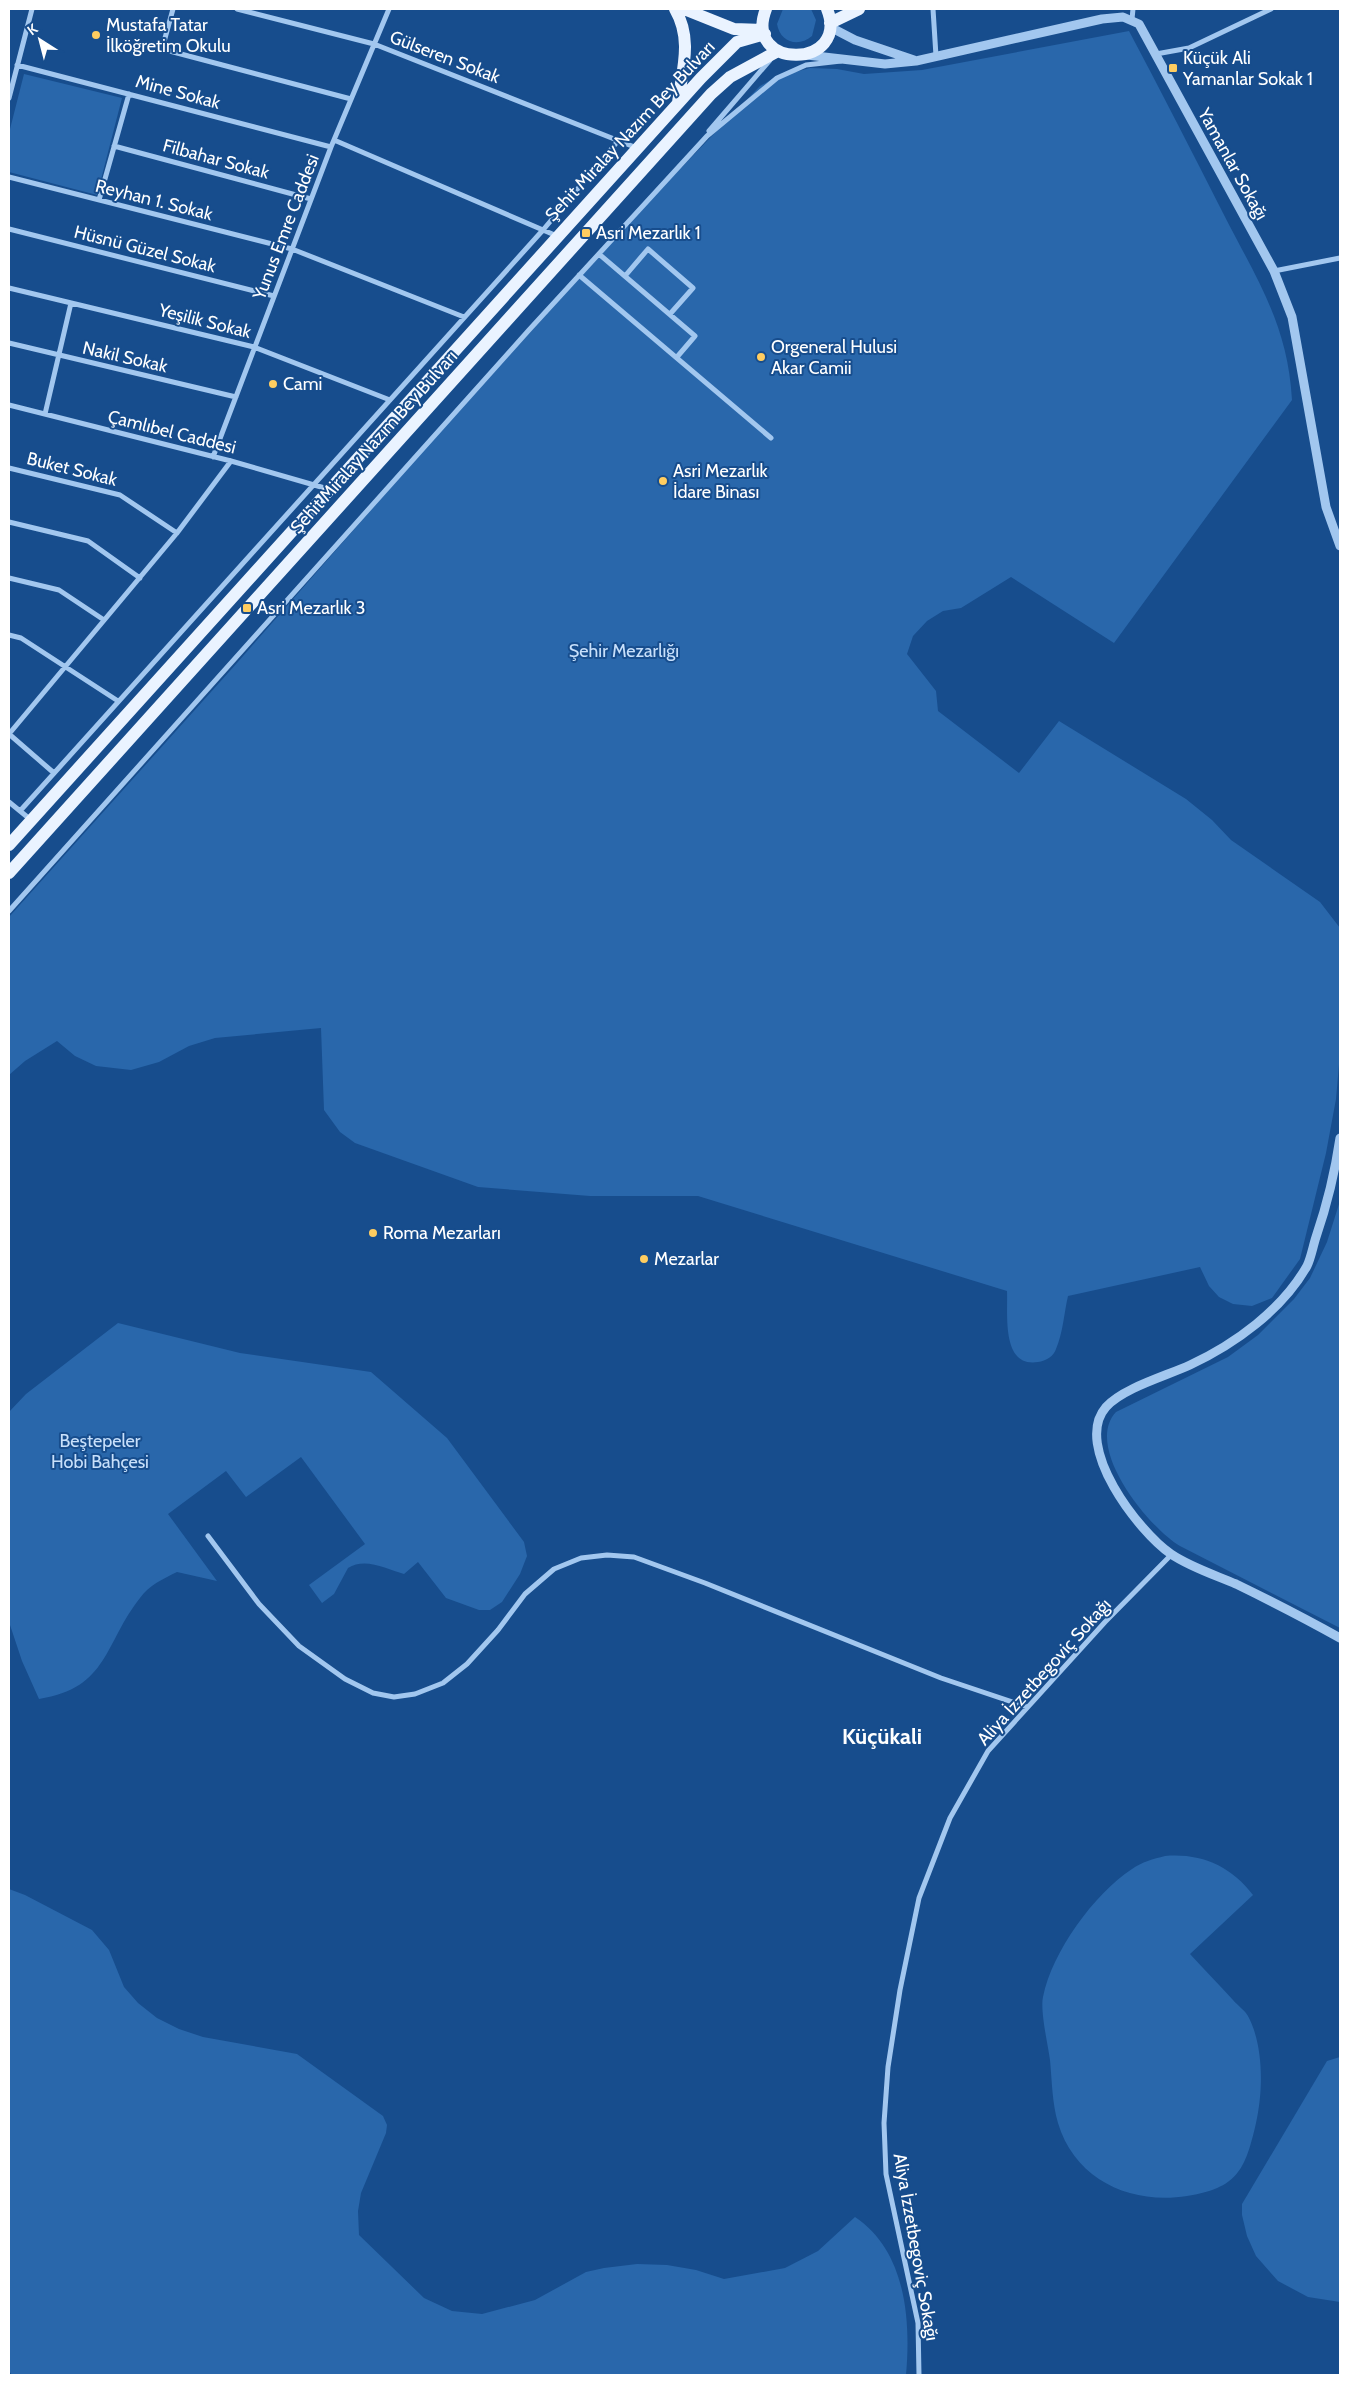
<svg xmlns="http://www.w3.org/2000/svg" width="1349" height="2384" viewBox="0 0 1349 2384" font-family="Cabin,sans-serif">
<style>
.green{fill:#2967ab}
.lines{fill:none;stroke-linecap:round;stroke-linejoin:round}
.minor{stroke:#a2c7ef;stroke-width:5}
.tertiary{stroke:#a2c7ef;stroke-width:9}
.primary{stroke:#eaf3ff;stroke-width:12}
.poi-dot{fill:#ffcd60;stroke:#174d8d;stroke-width:2}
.labels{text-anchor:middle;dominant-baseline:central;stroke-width:4;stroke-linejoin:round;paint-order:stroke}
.poi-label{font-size:18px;fill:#fff;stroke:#174d8d;text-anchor:start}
.street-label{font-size:18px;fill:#fff;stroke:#174d8d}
.park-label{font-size:18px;fill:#c8e0fb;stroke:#174d8d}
.district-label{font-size:22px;font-weight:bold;fill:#fff;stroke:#174d8d}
</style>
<rect width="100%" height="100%" fill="#174d8d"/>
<!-- green -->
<path class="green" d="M783 9H811L816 20 812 36C798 48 780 42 777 24Z
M1129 31C1161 91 1192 152 1223 213 1256 278 1288 324 1292 400L1114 643 1011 577 961 608 943 611 927 621 913 636 907 654 936 691 938 711 1019 773 1059 721 1186 799 1212 820 1231 840 1320 902 1340 928V1053L1336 1099 1326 1153 1300 1259 1272 1298 1252 1306 1233 1304 1219 1297 1209 1286 1200 1267 1068 1296C1064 1313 1063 1333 1056 1349 1054 1356 1046 1361 1038 1362 1001 1368 1008 1314 1007 1291L698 1196H590L478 1187 355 1143 340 1132 324 1110 321 1028 215 1038 189 1046 159 1062 131 1070 96 1066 75 1056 57 1041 25 1061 9 1075V917L237 663 429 444 653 197 760 86 776 77 810 68 837 69 864 74 922 70Z
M24 74 122 98 97 195 9 172V133Z
M1340 1201V1628L1180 1546C1149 1528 1083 1447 1116 1412L1228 1357 1258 1335 1294 1299 1310 1278 1327 1242Z
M118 1323 240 1353 371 1372 447 1438 524 1542 527 1556 520 1574 502 1602 490 1610H479L446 1598 418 1562 404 1574C387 1569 365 1557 348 1568L334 1594 322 1603 309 1585 365 1544 301 1457 246 1497 226 1471 168 1514 217 1581 177 1572C163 1579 149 1585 140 1598 104 1643 109 1688 39 1699L22 1661 9 1622V1412L26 1394Z
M1165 1856C1201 1853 1231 1866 1253 1895L1190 1954C1204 1969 1219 1985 1233 2000 1238 2006 1246 2011 1249 2018 1264 2048 1263 2092 1256 2123 1245 2171 1237 2188 1187 2196 1131 2205 1075 2180 1058 2123 1052 2103 1052 2081 1050 2060 1048 2045 1040 2011 1043 1997 1052 1952 1094 1894 1132 1869 1142 1862 1153 1859 1165 1856Z
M9 1889 25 1895 92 1930 109 1950 124 1987 138 2003 157 2018 179 2029 203 2037 297 2054 383 2116 387 2125 386 2133 361 2193 358 2211 359 2235 424 2298 452 2311 482 2314 535 2300 586 2272 604 2268 637 2264 667 2265 696 2270 724 2279 785 2268 818 2251 855 2217C906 2251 911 2320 906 2375H12L9 2371Z
M1340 2057V2302L1308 2297 1278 2281 1256 2256 1247 2236 1242 2215V2204L1327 2061Z"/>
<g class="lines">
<!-- minor -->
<path class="minor" d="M173 9 162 49 351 99
M237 9 374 44 637 148
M933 9 936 56
M1132 19 1133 9
M1156 54 1189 48 1271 9
M17 65 331 147
M9 98 32 9
M709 131 770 60
M334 140 557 236
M114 146 311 199
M9 177 292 249 464 317
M99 200 129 94
M9 229 274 296
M599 254 695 336 677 357
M1274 271 1340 258
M579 275 771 438
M625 276 648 249 693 288 670 314
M9 288 254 347 390 400
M9 343 236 397
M9 405 231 461 328 489
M45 414 71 303
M213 457 331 147 389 9
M9 468 120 495 177 533
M9 522 88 541 140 578
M9 578 59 590 104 620
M9 635 21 638 118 701
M9 734 177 533 231 461
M9 734 54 773
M9 802 31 820
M20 811 543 230 618 141
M9 911 529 330 707 136 777 78 806 65 841 61
M208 1536 259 1604 299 1646 345 1679 373 1693 394 1697 415 1694 443 1683 467 1664 498 1630 525 1594 554 1569 581 1558 607 1555 634 1557 705 1583 941 1678 1027 1707
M919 2375 918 2323 886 2174 884 2123 888 2067 900 1990 919 1898 950 1818 988 1751 1105 1622 1172 1554"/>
<!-- tertiary -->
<path class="tertiary" d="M830 27 855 40 914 60
M807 55 885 64 916 61 1102 19 1123 17 1139 24 1274 271 1292 317 1326 507 1340 546
M1340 1138C1335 1172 1327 1205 1316 1237 1313 1246 1311 1258 1307 1266 1282 1310 1235 1344 1190 1365 1166 1376 1123 1388 1106 1407 1072 1446 1139 1532 1171 1554 1190 1567 1215 1575 1236 1584 1271 1601 1306 1619 1340 1638"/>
<!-- primary -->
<path class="primary" d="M675 9C693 40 682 70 678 103
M684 9 734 29 763 30
M766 9C742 71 851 69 827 9
M830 23 859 9
M9 845 701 78 737 42 765 34
M9 873 711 94 730 77 778 51"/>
</g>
<!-- markers -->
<g class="poi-dot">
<circle cx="96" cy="35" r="5"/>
<rect x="1168" y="63" width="10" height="10" rx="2.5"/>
<rect x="581" y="228" width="10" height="10" rx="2.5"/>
<circle cx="761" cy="357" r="5"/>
<circle cx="273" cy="384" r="5"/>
<circle cx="663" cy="481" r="5"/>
<rect x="242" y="603" width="10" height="10" rx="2.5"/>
<circle cx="373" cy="1233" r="5"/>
<circle cx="644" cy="1259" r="5"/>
</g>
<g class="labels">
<!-- poi labels -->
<g class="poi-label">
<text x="106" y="25">Mustafa Tatar<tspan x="106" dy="21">İlköğretim Okulu</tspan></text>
<text x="1183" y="58">Küçük Ali<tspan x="1183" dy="21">Yamanlar Sokak 1</tspan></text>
<text x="596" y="233">Asri Mezarlık 1</text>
<text x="771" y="347">Orgeneral Hulusi<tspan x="771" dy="21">Akar Camii</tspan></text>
<text x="283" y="384">Cami</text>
<text x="673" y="471">Asri Mezarlık<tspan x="673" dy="21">İdare Binası</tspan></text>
<text x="257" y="608">Asri Mezarlık 3</text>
<text x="383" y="1233">Roma Mezarları</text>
<text x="654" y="1259">Mezarlar</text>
</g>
<!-- street labels -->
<g class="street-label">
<text transform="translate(445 57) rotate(21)">Gülseren Sokak</text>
<text transform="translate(178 92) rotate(15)">Mine Sokak</text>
<text transform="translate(630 131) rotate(-47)">Şehit Miralay Nazım Bey Bulvarı</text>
<text transform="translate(216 159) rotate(15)">Filbahar Sokak</text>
<text transform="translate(1233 164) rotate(61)">Yamanlar Sokağı</text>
<text transform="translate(154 200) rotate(14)">Reyhan 1. Sokak</text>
<text transform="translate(286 227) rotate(-69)">Yunus Emre Caddesi</text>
<text transform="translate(145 249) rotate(14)">Hüsnü Güzel Sokak</text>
<text transform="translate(205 321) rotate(14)">Yeşilik Sokak</text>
<text transform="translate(125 357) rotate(13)">Nakil Sokak</text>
<text transform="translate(172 432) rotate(14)">Çamlıbel Caddesi</text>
<text transform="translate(374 442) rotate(-48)">Şehit Miralay Nazım Bey Bulvarı</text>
<text transform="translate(72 469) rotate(14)">Buket Sokak</text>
<text transform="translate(1044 1672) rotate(-48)">Aliya İzzetbegoviç Sokağı</text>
<text transform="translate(916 2247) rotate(80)">Aliya İzzetbegoviç Sokağı</text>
</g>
<!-- park labels -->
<g class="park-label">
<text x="624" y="651">Şehir Mezarlığı</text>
<text x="100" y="1441">Beştepeler<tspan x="100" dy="21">Hobi Bahçesi</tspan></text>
</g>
<!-- district labels -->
<g class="district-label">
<text x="882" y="1736">Küçükali</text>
</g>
</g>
<!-- border -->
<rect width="1349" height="2384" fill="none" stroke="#ffffff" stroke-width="20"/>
<!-- north arrow -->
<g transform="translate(40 40) rotate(324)" stroke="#174d8d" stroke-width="4" paint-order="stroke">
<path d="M0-4L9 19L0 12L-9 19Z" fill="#ffffff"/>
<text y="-8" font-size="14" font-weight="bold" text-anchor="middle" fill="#ffffff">K</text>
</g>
</svg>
